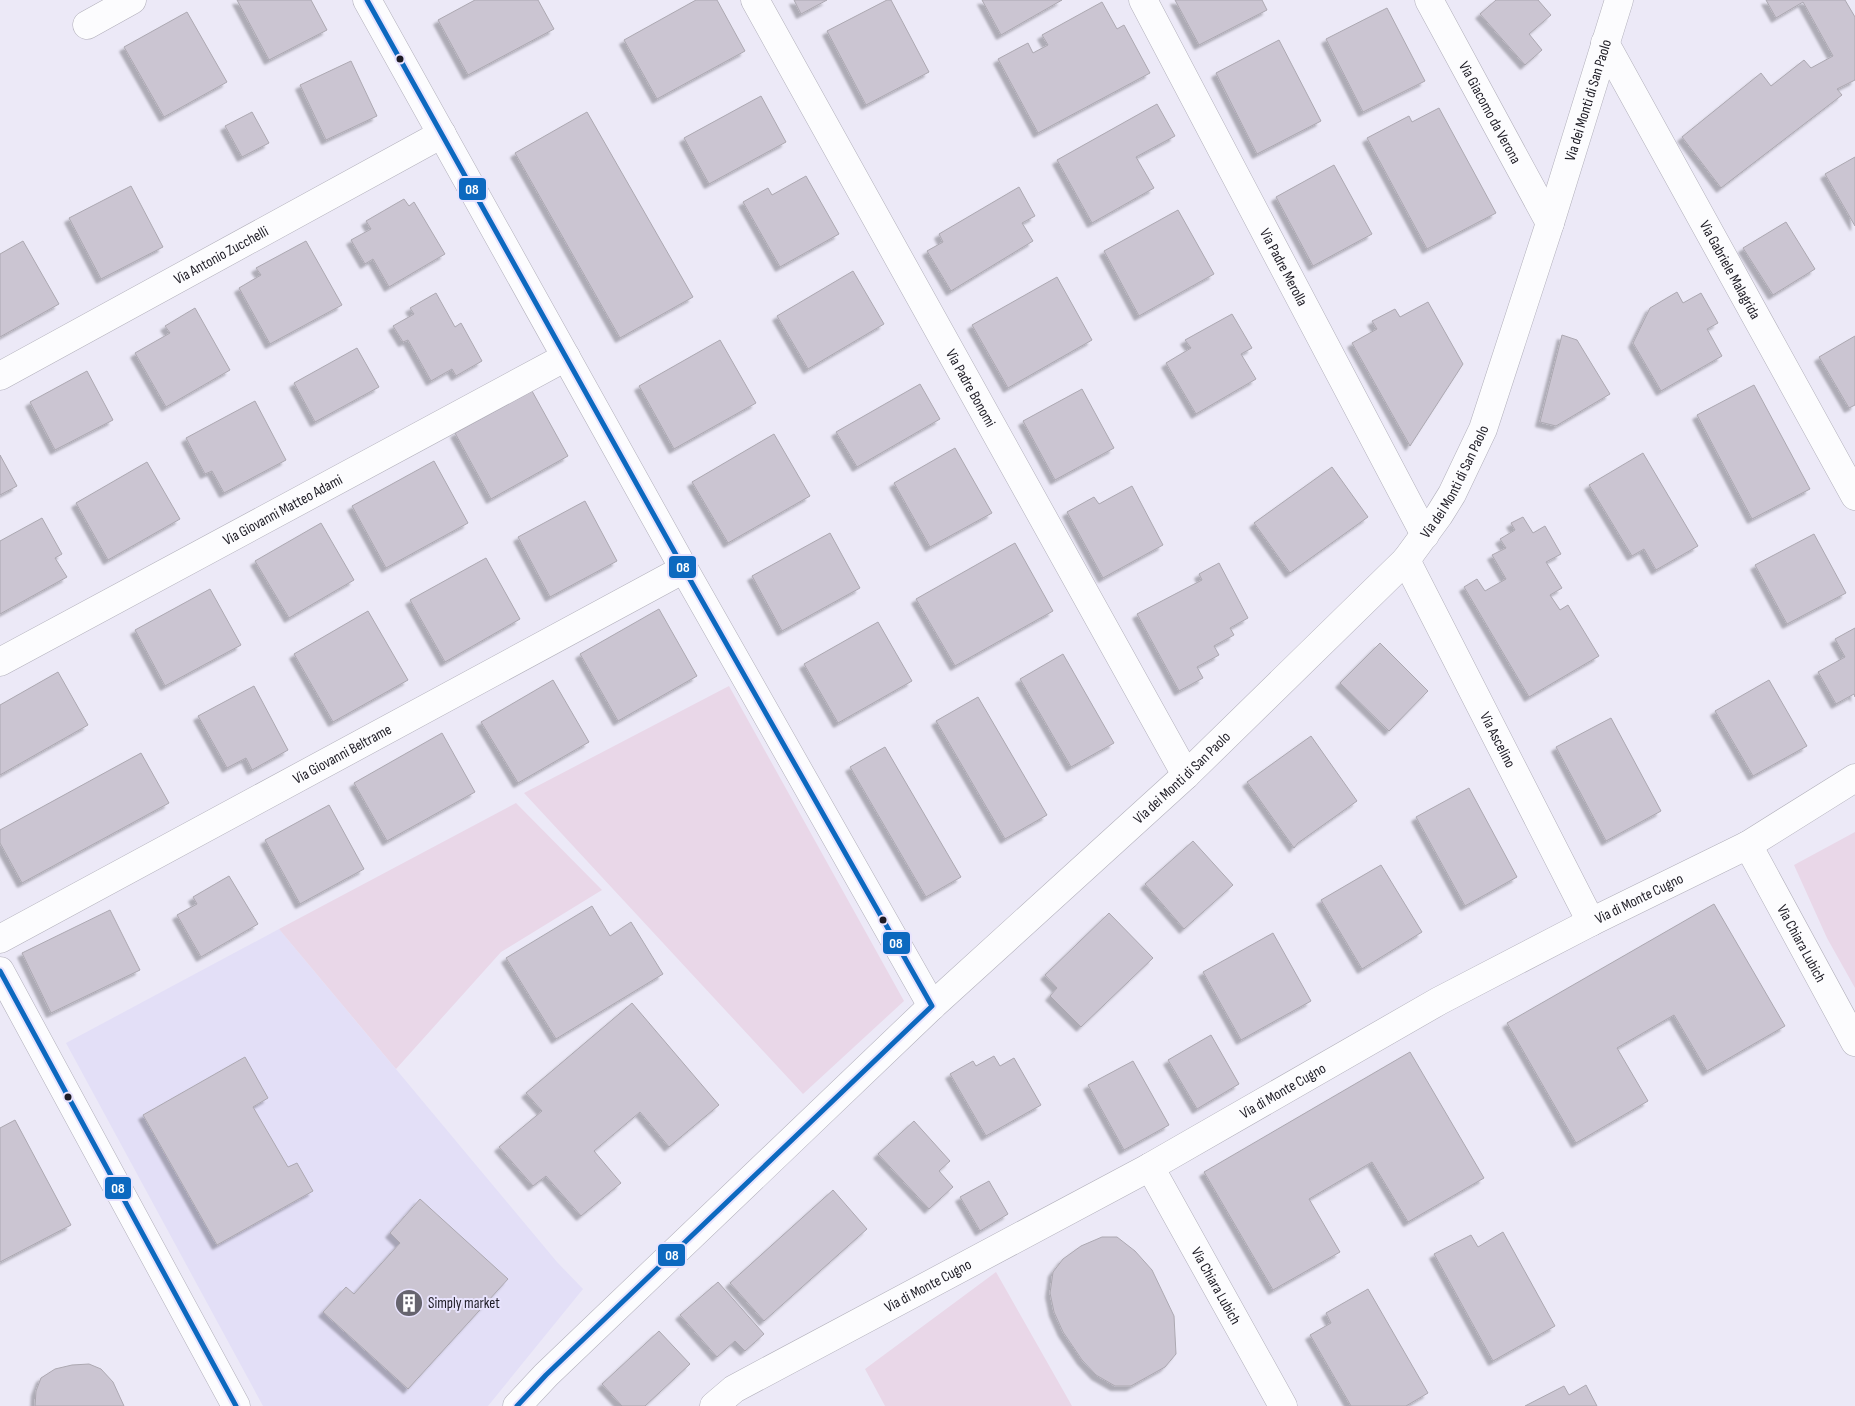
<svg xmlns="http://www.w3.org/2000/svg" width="1855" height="1406" viewBox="0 0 1855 1406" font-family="'Sofia Sans Condensed',sans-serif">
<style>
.built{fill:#e3dff7}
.green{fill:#e9d7e8}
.building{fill:#cbc5d2;stroke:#aca8b1;filter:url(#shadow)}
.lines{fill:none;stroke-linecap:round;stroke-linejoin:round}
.street-casing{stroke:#b1afba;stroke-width:29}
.street{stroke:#fcfcfe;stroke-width:28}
.bus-1-casing{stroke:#e8e3fd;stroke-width:9}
.bus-1{stroke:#0c69bf;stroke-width:5}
.bus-dot{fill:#1e1c25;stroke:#e8e3fd;stroke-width:2}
.labels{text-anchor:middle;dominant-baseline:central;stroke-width:4;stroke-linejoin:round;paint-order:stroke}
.street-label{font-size:15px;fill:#1e1c25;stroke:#e8e3fd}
.poi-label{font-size:15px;fill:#1e1c25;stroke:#e8e3fd;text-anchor:start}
.line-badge{stroke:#e8e3fd;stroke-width:2}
.badge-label{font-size:14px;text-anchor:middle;font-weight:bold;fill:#fff}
</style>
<defs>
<filter id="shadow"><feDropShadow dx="-4.5" dy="4.5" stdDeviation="1" flood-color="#0004"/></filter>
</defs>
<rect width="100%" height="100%" fill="#ece9f7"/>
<!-- built -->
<path class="built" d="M279 929 557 1262 583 1289 488 1406H263L66 1043Z"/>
<!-- green -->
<path class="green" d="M729 686 904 1001 803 1094 524 793Z
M516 803 602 890 501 952 396 1069 279 929Z
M1855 832V988L1827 938 1794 865Z
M996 1272 1072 1406H885L865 1369Z"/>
<!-- building -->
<path class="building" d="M237 0H311L327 30 269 60Z
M475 0H538L554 29 468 75 438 20Z
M696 0H717L745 51 657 99 624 40Z
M794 0H827L801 14Z
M887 0H891L929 72 866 105 827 31Z
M982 0H1062L1001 35Z
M1175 0H1262L1267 10 1199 45Z
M1496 0H1538L1551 15 1529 34 1542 50 1525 65 1480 14Z
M1766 0H1845L1855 17V80L1837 89 1842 95 1721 188 1682 137 1761 73 1771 86 1804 60 1811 68 1833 56 1803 2 1776 18Z
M1102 2 1117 29 1124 25 1150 73 1038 133 998 59 1028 43 1033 53 1048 45 1042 35Z
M1387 8 1425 81 1363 112 1326 39Z
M187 12 227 82 164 117 124 47Z
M1279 40 1321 121 1257 154 1216 73Z
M351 61 377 116 326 140 300 85Z
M761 96 786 142 709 184 684 138Z
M1157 104 1175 136 1136 157 1154 188 1092 223 1057 160Z
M1439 108 1496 213 1427 249 1367 138 1409 116 1412 122Z
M252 112 269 143 242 157 225 126Z
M587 112 693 297 620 338 515 153Z
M1855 157V226L1825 174Z
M1334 165 1372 234 1313 266 1276 197Z
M806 176 839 234 780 267 743 202 768 188 772 195Z
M131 186 163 247 101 279 69 218Z
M1019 187 1035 216 1022 223 1033 241 951 291 927 251 943 242 939 234Z
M404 199 409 206 414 202 445 254 389 287 373 259 365 264 351 240 371 229 366 221Z
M1178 210 1214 274 1139 316 1104 251Z
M1786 222 1815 269 1773 295 1743 248Z
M23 241 59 304 0 337V254Z
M306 241 342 305 270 344 239 288 261 275 256 268Z
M853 271 884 324 808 369 777 316Z
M1057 277 1092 340 1008 388 972 325Z
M1677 292 1683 303 1701 293 1718 323 1707 329 1722 356 1661 391 1633 343 1650 308Z
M436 293 455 327 461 323 482 361 456 376 452 369 431 381 408 340 403 342 393 326 414 314 410 308Z
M1428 302 1463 364 1410 446 1352 343 1377 329 1372 321 1395 309 1400 317Z
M195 308 230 370 166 407 135 353 170 333 165 326Z
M1232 314 1252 348 1241 354 1256 379 1196 414 1166 363 1191 348 1185 340Z
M1562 335 1577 340 1610 394 1556 426 1540 422Z
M1855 336V405L1849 408 1819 357Z
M720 340 756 403 674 449 639 386Z
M357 348 379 387 315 422 294 383Z
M87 371 113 420 55 450 30 402Z
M920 384 940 419 857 467 836 432Z
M1754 385 1810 489 1752 519 1697 415Z
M1082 389 1114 448 1055 480 1023 421Z
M532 391 568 456 491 499 455 433Z
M255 401 286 460 224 493 212 471 205 474 186 438Z
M774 434 810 496 728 543 692 482Z
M955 448 992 513 930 547 894 483Z
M1643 453 1698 546 1656 570 1644 549 1632 556 1589 485Z
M0 455 17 486 0 495Z
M434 461 468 523 386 568 352 506Z
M147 462 180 519 108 560 76 503Z
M1332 467 1368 517 1290 573 1254 523Z
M1132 486 1163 545 1103 578 1067 512 1094 497 1099 504Z
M585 501 617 561 550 597 518 537Z
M1523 517 1533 533 1545 526 1561 554 1546 562 1562 588 1550 595 1560 610 1568 605 1599 656 1529 697 1464 587 1477 579 1485 591 1506 579 1492 555 1506 548 1500 539 1515 530 1511 523Z
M42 518 62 554 55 558 67 577 0 614V541Z
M321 523 354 580 289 618 255 561Z
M830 533 860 588 782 631 752 576Z
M1814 534 1846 593 1787 624 1755 565Z
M1015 543 1053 611 955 666 916 599Z
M486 558 520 619 445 662 410 600Z
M1219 563 1248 618 1230 628 1234 635 1214 646 1219 655 1197 667 1203 678 1179 691 1137 614 1202 580 1199 574Z
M210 589 241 645 165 686 135 630Z
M659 609 697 676 618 721 580 654Z
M368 611 408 680 333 722 294 654Z
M878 622 912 681 838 723 804 664Z
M1855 628V697L1854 694 1836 704 1818 672 1845 657 1835 639Z
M1380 643 1428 691 1389 731 1340 683Z
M1063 654 1114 743 1071 767 1020 679Z
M58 672 88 725 0 775V705Z
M553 680 589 742 518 783 481 722Z
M1769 680 1807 746 1753 776 1715 711Z
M254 686 288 750 252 770 246 758 227 768 198 716Z
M978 697 1047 815 1005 839 936 721Z
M1611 718 1661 811 1606 841 1556 747Z
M442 733 475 792 387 841 354 783Z
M1311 736 1357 801 1298 843 1294 848 1247 782Z
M885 747 961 877 926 897 850 767Z
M141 753 169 803 22 883 0 843V830Z
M1469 788 1517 877 1465 906 1416 817Z
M329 805 364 869 300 904 265 840Z
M1193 841 1233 885 1184 929 1145 884Z
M1381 865 1422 932 1362 969 1321 900Z
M229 876 258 924 201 957 177 915 197 904 193 897Z
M1714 904 1785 1026 1707 1071 1674 1015 1617 1048 1648 1101 1576 1143 1507 1023Z
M592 906 610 936 631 922 663 974 556 1039 506 958Z
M110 910 140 970 51 1013 22 953Z
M1109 913 1153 958 1081 1027 1050 996 1057 988 1045 975Z
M1273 933 1311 1001 1241 1040 1203 972Z
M632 1003 719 1105 669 1147 640 1112 594 1151 621 1183 581 1216 546 1176 533 1186 499 1147 542 1111 526 1093Z
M1211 1035 1239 1084 1197 1109 1168 1060Z
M1410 1052 1484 1178 1408 1222 1372 1162 1309 1199 1340 1252 1273 1290 1204 1172Z
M994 1056 1000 1066 1014 1058 1041 1105 986 1136 950 1074 973 1061 976 1066Z
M245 1057 268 1098 253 1107 288 1167 297 1163 313 1191 217 1245 143 1115Z
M1133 1061 1169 1125 1124 1150 1088 1085Z
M15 1120 71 1225 0 1262V1128Z
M914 1121 950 1161 939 1171 953 1187 929 1209 878 1154Z
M989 1181 1008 1214 980 1231 960 1197Z
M833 1190 867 1229 764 1321 730 1283Z
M420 1199 508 1279 408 1389 323 1312 346 1287 354 1294 400 1243 390 1233Z
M1503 1232 1555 1326 1493 1361 1434 1254 1471 1235 1478 1247Z
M1102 1237H1117L1135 1251 1152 1270 1174 1316 1176 1354 1165 1367 1131 1386H1115L1096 1375 1082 1360 1063 1332 1054 1312 1050 1293 1053 1272 1063 1259 1081 1246Z
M718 1282 764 1334 745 1351 735 1341 717 1357 680 1315Z
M1368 1289 1428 1393 1406 1406H1351L1310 1335 1331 1323 1326 1313Z
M659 1331 690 1364 645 1406H622L602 1384Z
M89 1364 101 1369 113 1382 124 1406H35L36 1391 41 1378 55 1369 72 1365Z
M1586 1385 1597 1406H1525L1564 1386 1569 1395Z"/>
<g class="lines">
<defs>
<g id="street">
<path d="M367 0 684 569 932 1006"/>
<path id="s1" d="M755 0 1186 775"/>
<path id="s2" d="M1143 0 1425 535"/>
<path id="s3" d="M1429 0 1550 223"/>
<path d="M87 25 132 0"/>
<path id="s4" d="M1605 43 1855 496"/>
<path id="s5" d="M0 376 442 134"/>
<path id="s6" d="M1406 560 1591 922"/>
<path id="s7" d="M0 662 566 357"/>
<path id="s8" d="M1748 845 1855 1042"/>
<path id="s9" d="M0 939 684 569"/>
<path d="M0 971 236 1406"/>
<path id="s10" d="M1150 1167 1283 1406"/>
<path id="s11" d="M517 1406 546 1375 932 1006 1186 775 1406 560 1439 515 1452 494 1483 429 1550 223 1619 0"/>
<path id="s12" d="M714 1406 734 1389 1150 1167 1439 1001 1591 922 1748 845 1855 778"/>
</g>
</defs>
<!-- street casing -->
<use href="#street" class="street-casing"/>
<!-- street -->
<use href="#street" class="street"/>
<defs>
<path id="bus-1" d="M367 0 684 569 932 1006 546 1375 517 1406
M0 971 236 1406"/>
</defs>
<!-- bus-1 casing -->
<use href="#bus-1" class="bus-1-casing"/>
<!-- bus-1 -->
<use href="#bus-1" class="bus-1"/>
</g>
<!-- icons -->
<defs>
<symbol id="building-disc" viewBox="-11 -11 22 22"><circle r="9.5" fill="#66646e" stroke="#e8e3fd"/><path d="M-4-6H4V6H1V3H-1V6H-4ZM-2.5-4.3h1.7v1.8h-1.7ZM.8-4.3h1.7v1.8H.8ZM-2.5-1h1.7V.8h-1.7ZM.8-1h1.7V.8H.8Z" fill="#fff"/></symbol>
</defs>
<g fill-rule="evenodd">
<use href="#building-disc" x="393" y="1287" width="32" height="32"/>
</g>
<!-- markers -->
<g class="bus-dot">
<circle cx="400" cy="59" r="4.5"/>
<circle cx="883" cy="920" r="4.5"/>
<circle cx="68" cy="1097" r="4.5"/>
</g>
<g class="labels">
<!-- street labels -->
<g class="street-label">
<text stroke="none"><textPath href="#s11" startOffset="1725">Via dei Monti di San Paolo</textPath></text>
<text stroke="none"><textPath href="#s3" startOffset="128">Via Giacomo da Verona</textPath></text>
<text stroke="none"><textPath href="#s5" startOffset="252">Via Antonio Zucchelli</textPath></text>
<text stroke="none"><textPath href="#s2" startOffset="302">Via Padre Merolla</textPath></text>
<text stroke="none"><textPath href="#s4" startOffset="259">Via Gabriele Malagrida</textPath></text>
<text stroke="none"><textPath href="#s1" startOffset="444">Via Padre Bonomi</textPath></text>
<text stroke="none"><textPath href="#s11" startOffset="1320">Via dei Monti di San Paolo</textPath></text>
<text stroke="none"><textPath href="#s7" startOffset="321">Via Giovanni Matteo Adami</textPath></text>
<text stroke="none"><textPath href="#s6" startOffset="202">Via Ascelino</textPath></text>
<text stroke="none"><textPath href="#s9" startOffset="389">Via Giovanni Beltrame</textPath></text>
<text stroke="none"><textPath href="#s11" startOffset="915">Via dei Monti di San Paolo</textPath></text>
<text stroke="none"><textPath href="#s12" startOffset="1056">Via di Monte Cugno</textPath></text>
<text stroke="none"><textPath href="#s8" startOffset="112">Via Chiara Lubich</textPath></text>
<text stroke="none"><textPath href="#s12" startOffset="651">Via di Monte Cugno</textPath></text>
<text stroke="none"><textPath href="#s12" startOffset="246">Via di Monte Cugno</textPath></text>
<text stroke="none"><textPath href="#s10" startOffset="136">Via Chiara Lubich</textPath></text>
</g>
<!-- poi labels -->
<g class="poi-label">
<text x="428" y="1303">Simply market</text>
</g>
</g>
<g class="line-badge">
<rect x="458" y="177" width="29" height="24" rx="5" fill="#0c69bf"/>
<rect x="668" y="555" width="29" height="24" rx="5" fill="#0c69bf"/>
<rect x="882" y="931" width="29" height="24" rx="5" fill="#0c69bf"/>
<rect x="104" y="1176" width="28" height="24" rx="5" fill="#0c69bf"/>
<rect x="657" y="1243" width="29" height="24" rx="5" fill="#0c69bf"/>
</g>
<g class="badge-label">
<text x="472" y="194">08</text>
<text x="683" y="572">08</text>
<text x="896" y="948">08</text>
<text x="118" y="1193">08</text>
<text x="672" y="1260">08</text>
</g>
</svg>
